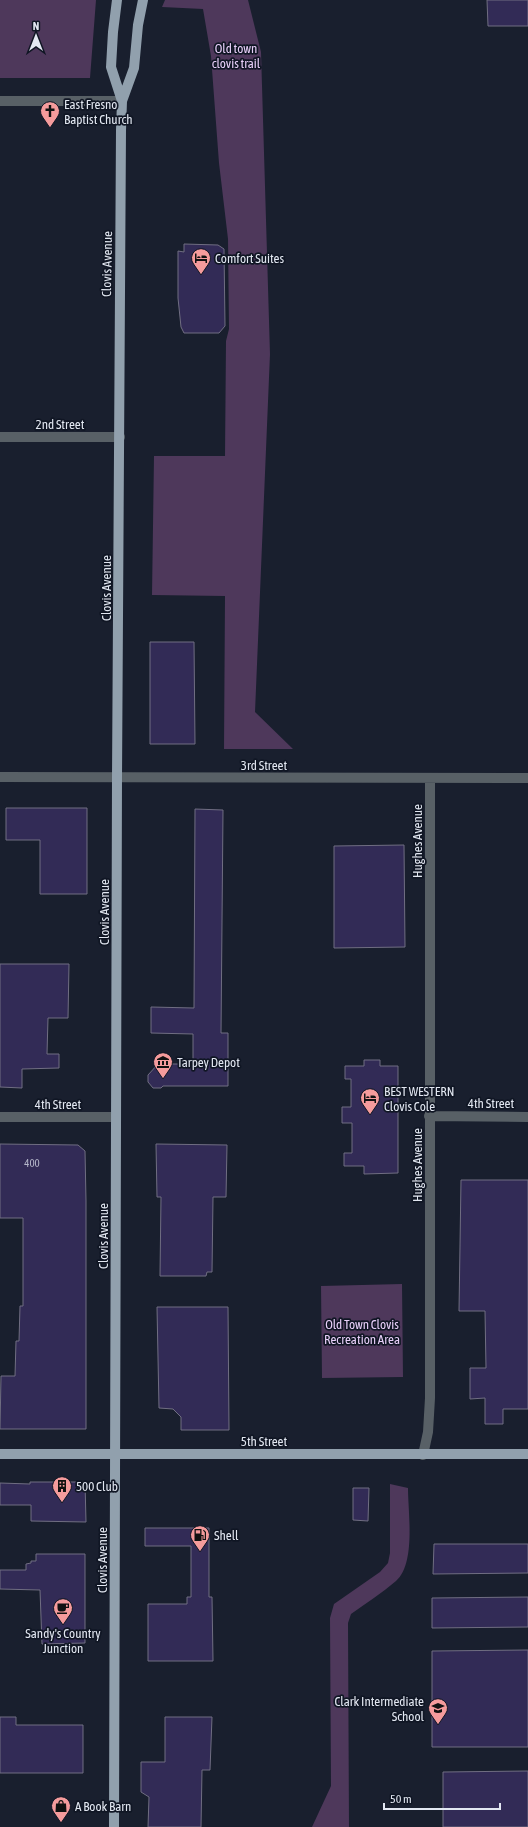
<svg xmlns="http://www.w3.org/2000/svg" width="528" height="1827" viewBox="0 0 528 1827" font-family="'Asap Condensed',sans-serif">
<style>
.green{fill:#4e385b}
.building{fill:#322b56;stroke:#706e82}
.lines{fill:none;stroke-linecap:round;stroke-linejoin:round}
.minor{stroke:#586066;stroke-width:10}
.major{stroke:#91a0ad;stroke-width:10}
.labels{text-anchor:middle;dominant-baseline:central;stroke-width:3.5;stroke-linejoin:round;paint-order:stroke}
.number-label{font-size:11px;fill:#b6b8ca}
.park-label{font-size:13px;fill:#e8cff9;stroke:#101624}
.poi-label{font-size:13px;fill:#e2e7f1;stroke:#101624;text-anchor:start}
.street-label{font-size:13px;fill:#e2e7f1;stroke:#101624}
</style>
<rect width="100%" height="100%" fill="#191f2e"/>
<!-- green -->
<path class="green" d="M0 0H96L90 78H0Z
M165 0H248L261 52 270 354 255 712 293 749H224L225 596 152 595 154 456H225L226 341 229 329 228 239 219 163 211 56 203 9 162 7Z
M402 1284 403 1377 322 1378 321 1286Z
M390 1484 408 1488C408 1513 416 1563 396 1581 382 1593 366 1603 351 1614L348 1623 349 1827H312L331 1786 330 1618 334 1604 380 1572 388 1563 390 1553Z"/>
<!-- building -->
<path class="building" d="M487 0H528V26H488Z
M184 244 218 245 224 249 225 326 219 333H184L181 327 178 298V251L184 252Z
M150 642H194L195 744H150Z
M6 808H87V894H40V840H6Z
M195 809 223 810 221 1033H228V1086H163L161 1088H153L148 1082V1075L158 1064H193V1034L151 1033V1007L194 1008Z
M404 845 405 947 334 948V846Z
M0 964H69L68 1018H48L47 1054H59V1068L22 1069V1088L0 1087Z
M364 1060H380V1066H398V1173L364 1174V1166H344V1153H352V1123H342V1107H351V1079H345V1066H364Z
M0 1144 78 1145 85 1151 86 1201V1429H0L1 1376H15L16 1341H19L20 1306H23V1218H0Z
M156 1144 227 1145 226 1197H213L212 1272H207L206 1276H160L161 1197H157Z
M461 1180H528V1409H503V1424H485V1398L470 1399V1368H486L485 1311H459Z
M157 1307H228L229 1430H181V1417L173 1409 159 1408Z
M30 1482H85L86 1522 31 1521V1505H0V1483L30 1484Z
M353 1488H369L368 1521 353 1520Z
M145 1528H209V1597H212L213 1661H148V1604H187V1597H191V1546H145Z
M434 1544H528V1573L433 1574Z
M36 1554H85V1643L42 1644 40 1590 0 1589V1570H26V1564L31 1563V1561H36Z
M528 1597V1627L432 1628V1598Z
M528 1650V1747H432V1651Z
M0 1717H16V1725H83V1773H0Z
M165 1717H212L210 1770H202L201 1827H148L149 1797 141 1792V1762H165Z
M528 1771V1827H443V1772Z"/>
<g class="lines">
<!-- minor -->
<path class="minor" d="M0 101H122
M0 437H120
M0 777 528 778
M429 1116 528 1117
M0 1117H116
M423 1455 428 1432 430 1398V778"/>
<!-- major -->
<path class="major" d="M117 0 113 32 111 67 122 101
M0 1454H528
M114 1827 117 778 121 130 122 101 134 68 138 25 143 0"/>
</g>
<!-- icons -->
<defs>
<symbol id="church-pin" viewBox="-11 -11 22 30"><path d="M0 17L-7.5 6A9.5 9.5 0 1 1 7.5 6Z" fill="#f59b9c" stroke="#101624"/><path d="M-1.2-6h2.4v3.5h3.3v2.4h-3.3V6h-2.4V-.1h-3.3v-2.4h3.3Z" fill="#111"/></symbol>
<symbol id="hotel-pin" viewBox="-11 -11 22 30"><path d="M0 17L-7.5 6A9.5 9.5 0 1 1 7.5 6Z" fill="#f59b9c" stroke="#101624"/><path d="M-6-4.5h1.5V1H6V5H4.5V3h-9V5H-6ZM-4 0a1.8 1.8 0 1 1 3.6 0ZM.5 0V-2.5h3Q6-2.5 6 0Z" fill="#111"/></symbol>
<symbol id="museum-pin" viewBox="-11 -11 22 30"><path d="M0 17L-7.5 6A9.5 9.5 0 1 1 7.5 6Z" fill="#f59b9c" stroke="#101624"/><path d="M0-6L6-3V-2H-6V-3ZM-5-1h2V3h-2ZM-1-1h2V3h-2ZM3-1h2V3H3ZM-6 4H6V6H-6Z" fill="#111"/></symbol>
<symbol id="building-pin" viewBox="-11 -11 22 30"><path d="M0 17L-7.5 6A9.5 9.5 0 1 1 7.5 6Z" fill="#f59b9c" stroke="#101624"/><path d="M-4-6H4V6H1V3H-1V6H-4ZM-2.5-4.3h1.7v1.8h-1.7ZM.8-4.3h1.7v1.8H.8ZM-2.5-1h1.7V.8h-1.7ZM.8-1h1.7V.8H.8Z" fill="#111"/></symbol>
<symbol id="fuel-pin" viewBox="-11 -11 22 30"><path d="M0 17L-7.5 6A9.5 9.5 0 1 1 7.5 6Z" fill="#f59b9c" stroke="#101624"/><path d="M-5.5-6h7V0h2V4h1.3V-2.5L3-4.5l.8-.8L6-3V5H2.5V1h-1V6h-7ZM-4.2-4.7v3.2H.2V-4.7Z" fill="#111"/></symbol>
<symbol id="cafe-pin" viewBox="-11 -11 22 30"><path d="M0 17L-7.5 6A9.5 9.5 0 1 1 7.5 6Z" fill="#f59b9c" stroke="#101624"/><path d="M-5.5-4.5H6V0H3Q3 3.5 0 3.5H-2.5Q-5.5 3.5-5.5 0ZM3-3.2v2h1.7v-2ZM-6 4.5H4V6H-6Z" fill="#111"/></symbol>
<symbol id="school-pin" viewBox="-11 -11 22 30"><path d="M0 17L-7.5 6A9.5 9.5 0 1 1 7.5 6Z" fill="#f59b9c" stroke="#101624"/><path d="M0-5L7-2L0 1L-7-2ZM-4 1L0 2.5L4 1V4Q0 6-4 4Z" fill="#111"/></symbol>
<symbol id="shop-pin" viewBox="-11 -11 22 30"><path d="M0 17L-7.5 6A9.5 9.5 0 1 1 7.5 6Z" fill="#f59b9c" stroke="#101624"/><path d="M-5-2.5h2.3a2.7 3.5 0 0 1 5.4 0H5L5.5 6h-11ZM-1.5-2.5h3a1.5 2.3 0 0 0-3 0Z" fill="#111"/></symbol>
</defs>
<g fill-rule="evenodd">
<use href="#church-pin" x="39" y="100" width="22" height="30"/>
<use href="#hotel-pin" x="190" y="247" width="22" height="30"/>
<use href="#museum-pin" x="152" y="1051" width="22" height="30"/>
<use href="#hotel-pin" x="359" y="1087" width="22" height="30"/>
<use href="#building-pin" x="51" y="1475" width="22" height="30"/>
<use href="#fuel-pin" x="189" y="1524" width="22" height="30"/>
<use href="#cafe-pin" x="52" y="1597" width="22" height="30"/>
<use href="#school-pin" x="427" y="1697" width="22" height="30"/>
<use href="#shop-pin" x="50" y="1795" width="22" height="30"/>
</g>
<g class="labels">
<!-- number labels -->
<g class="number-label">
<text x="32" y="1163">400</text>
</g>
<!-- park labels -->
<g class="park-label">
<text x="236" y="48">Old town<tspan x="236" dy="15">clovis trail</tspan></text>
<text x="362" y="1324">Old Town Clovis<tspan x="362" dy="15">Recreation Area</tspan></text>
</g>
<!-- poi labels -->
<g class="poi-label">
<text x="64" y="104">East Fresno<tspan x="64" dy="15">Baptist Church</tspan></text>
<text x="215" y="258">Comfort Suites</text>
<text x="177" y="1062">Tarpey Depot</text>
<text x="384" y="1091">BEST WESTERN<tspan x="384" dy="15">Clovis Cole</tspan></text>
<text x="76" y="1486">500 Club</text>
<text x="214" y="1535">Shell</text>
<text x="63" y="1633" text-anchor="middle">Sandy's Country<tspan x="63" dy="15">Junction</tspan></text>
<text x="424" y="1701" text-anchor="end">Clark Intermediate<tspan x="424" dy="15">School</tspan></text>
<text x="75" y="1806">A Book Barn</text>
</g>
<!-- street labels -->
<g class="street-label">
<text transform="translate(107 264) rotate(-89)">Clovis Avenue</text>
<text x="60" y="424">2nd Street</text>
<text transform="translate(106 588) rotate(-90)">Clovis Avenue</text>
<text x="264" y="765">3rd Street</text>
<text transform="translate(417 841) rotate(-90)">Hughes Avenue</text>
<text transform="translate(104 912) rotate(-90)">Clovis Avenue</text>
<text x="491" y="1103">4th Street</text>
<text x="58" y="1104">4th Street</text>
<text transform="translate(417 1165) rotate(-90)">Hughes Avenue</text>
<text transform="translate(103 1236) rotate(-90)">Clovis Avenue</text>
<text x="264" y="1441">5th Street</text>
<text transform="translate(102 1560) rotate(-90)">Clovis Avenue</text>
</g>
</g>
<!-- north arrow -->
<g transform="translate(36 36)" stroke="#101624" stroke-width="3" paint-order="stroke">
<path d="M0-3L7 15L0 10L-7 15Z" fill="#e2e7f1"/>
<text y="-6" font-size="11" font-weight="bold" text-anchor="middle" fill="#e2e7f1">N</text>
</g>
<!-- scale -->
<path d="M384 1803v6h116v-6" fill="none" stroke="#e2e7f1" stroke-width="2"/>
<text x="390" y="1803" font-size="12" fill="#e2e7f1" stroke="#101624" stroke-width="3" paint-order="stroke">50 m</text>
</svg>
